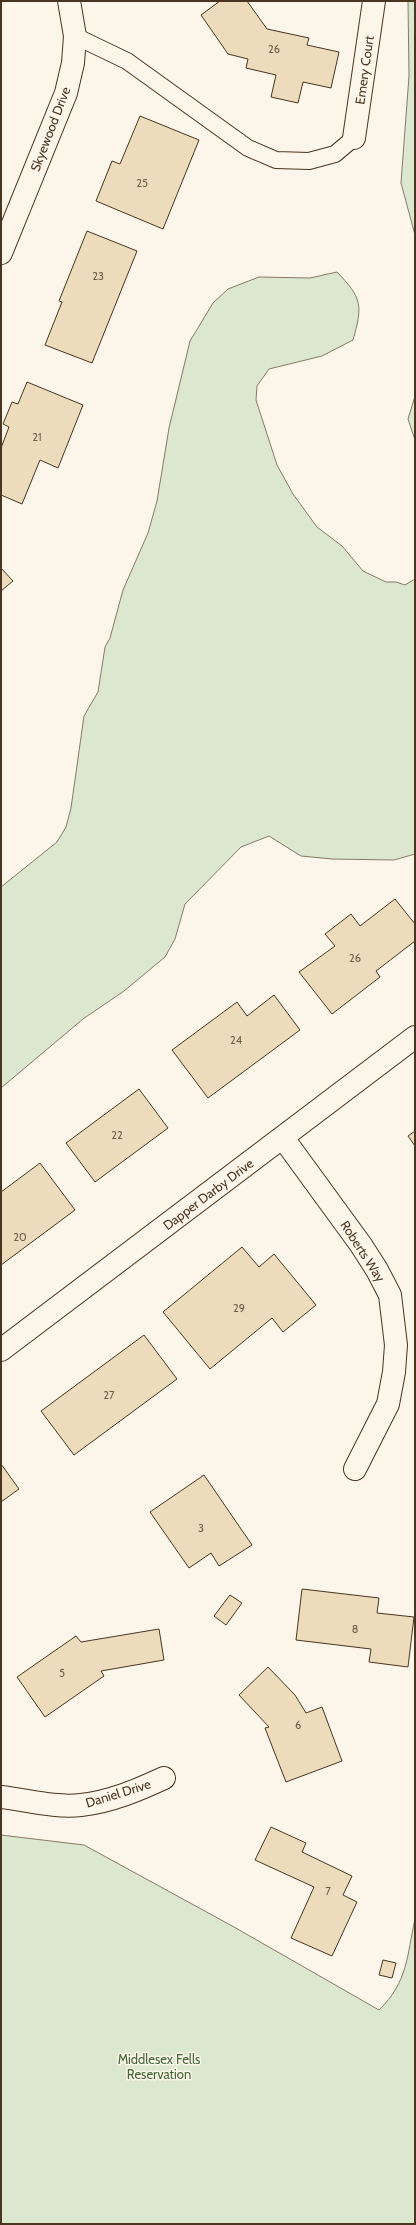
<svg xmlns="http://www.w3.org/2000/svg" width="416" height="2225" viewBox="0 0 416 2225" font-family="Cabin,sans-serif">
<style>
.green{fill:#dce7d0;stroke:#887966}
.building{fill:#ecdcbc;stroke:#4a3520}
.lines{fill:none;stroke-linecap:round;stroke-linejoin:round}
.lane-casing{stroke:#4a3520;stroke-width:18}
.street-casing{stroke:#4a3520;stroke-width:24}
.lane{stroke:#fbf6e9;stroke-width:16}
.street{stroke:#fbf6e9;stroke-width:22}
.labels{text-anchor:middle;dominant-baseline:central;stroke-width:3;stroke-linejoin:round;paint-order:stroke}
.number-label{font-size:11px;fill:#725f47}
.street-label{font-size:13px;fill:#4a3520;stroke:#fbf6e9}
.park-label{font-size:13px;fill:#436837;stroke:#fbf6e9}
</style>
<rect width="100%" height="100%" fill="#fbf6e9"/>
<!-- green -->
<path class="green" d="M408 1H415V235L401 183 409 76Z
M337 272C362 298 363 305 353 340L322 356 269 369 257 386 256 400 277 465 293 494 317 527 342 546 363 571 386 582H396L405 585 415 579V854L394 860 332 859 301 856 269 836 241 847 185 904 175 939 165 957 124 991 83 1019 1 1088V887L57 842 66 827 71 808 84 716 98 692 105 647 110 638 123 590 148 533 157 501 169 428 190 341 213 303 228 289 259 277 310 278Z
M415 396V440L408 419Z
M1 1835 84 1845 234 1927 379 2010C408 1982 407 1955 415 1919V2224H1Z"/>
<!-- building -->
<path class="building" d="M220 1H247L267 29 309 38 307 45 339 52 331 88 303 82 298 103 271 97 276 75 246 68 248 59 228 54 201 15Z
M140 116 199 140 163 229 96 201 112 161 120 164Z
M87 231 137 251 92 363 45 345 62 302 59 301Z
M27 382 83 405 58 468 40 460 22 504 1 495V448L9 427 3 424 12 402 18 404Z
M1 568 13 581 1 591Z
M395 899 415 924V941L376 971 380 977 332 1014 299 972 335 946 325 934 351 914 360 926Z
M274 995 300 1030 208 1098 172 1050 237 1002 247 1016Z
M139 1089 168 1128 95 1182 66 1143Z
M415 1131V1146L408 1136Z
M40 1163 75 1210 1 1265V1192Z
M242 1247 259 1267 274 1254 316 1305 283 1332 272 1318 210 1369 163 1312Z
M144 1335 177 1379 74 1455 41 1411Z
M1 1464 19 1489 1 1502Z
M204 1475 252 1545 219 1566 211 1553 189 1568 150 1512Z
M302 1589 379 1598 377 1613 414 1617 408 1667 369 1662 371 1649 296 1640Z
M230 1595 242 1603 226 1625 214 1616Z
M159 1629 164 1660 101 1671 104 1676 45 1717 17 1677 76 1636 81 1642Z
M268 1667 295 1695 306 1713 322 1707 342 1761 286 1782 265 1728 269 1727 239 1695Z
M271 1827 306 1843 302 1852 352 1876 343 1895 357 1902 332 1956 291 1938 314 1887 255 1860Z
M383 1960 396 1963 392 1978 379 1975Z"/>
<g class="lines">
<defs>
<path id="lane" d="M75 36 127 61 248 148 276 160 309 161 335 154 354 138"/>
<path id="street" d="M354 138 374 1
M1 253 66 93 73 63 75 36 69 1
M283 1138 361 1245 377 1270 390 1295 396 1345 394 1372 388 1404 355 1469
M1 1350 415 1037
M1 1797C27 1800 55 1808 81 1805 110 1802 138 1790 164 1778"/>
</defs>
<!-- lane casing -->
<use href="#lane" class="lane-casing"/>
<!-- street casing -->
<use href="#street" class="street-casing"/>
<!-- lane -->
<use href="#lane" class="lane"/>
<!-- street -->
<use href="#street" class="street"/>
</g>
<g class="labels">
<!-- number labels -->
<g class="number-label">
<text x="274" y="49">26</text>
<text x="142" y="183">25</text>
<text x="98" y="276">23</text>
<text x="37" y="437">21</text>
<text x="355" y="958">26</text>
<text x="236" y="1040">24</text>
<text x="117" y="1135">22</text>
<text x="20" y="1237">20</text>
<text x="239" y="1308">29</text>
<text x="109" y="1395">27</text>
<text x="201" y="1528">3</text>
<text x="355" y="1629">8</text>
<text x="62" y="1673">5</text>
<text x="298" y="1725">6</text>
<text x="328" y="1891">7</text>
</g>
<!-- street labels -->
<g class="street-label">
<text transform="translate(364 70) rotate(-82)">Emery Court</text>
<text transform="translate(50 129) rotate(-69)">Skyewood Drive</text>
<text transform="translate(208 1194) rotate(-37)">Dapper Darby Drive</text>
<text transform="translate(363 1251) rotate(57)">Roberts Way</text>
<text transform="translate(118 1793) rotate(-17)">Daniel Drive</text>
</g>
<!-- park labels -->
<g class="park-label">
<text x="159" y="2059">Middlesex Fells<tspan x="159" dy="15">Reservation</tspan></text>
</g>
</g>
<!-- border -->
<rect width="416" height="2225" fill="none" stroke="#4a3520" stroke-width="4"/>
</svg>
